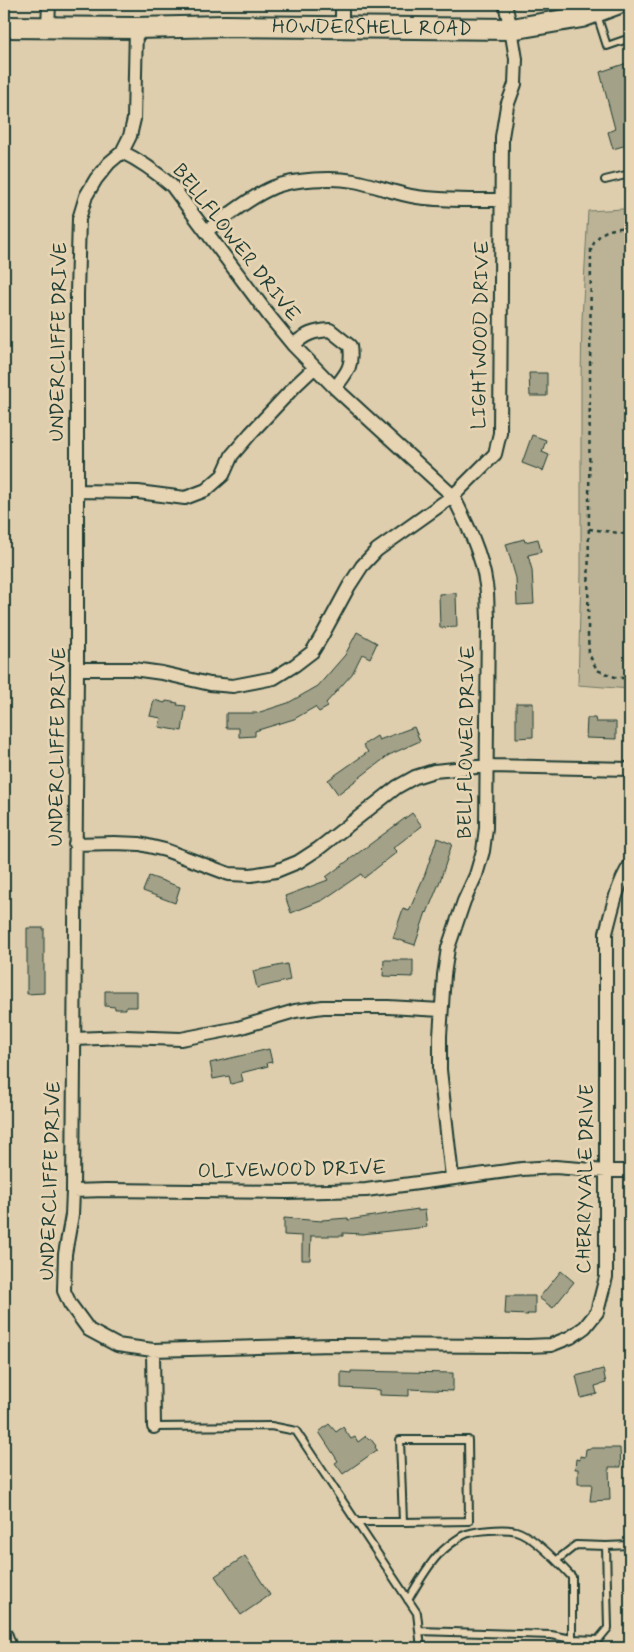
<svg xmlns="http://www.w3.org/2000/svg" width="634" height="1652" viewBox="0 0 634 1652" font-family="Mynerve,sans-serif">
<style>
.green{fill:#bcb397;stroke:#6e7866}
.building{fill:#a3a188;stroke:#1f3d34}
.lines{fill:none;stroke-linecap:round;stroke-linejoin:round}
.service-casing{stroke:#1f3d34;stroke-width:10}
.minor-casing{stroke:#1f3d34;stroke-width:16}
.tertiary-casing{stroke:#1f3d34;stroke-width:20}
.primary-casing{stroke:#1f3d34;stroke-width:24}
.path{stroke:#1f3d34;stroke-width:2.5;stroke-dasharray:4 4;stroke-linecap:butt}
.service{stroke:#e7d4b2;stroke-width:6}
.minor{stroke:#e7d4b2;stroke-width:12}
.tertiary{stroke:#e7d4b2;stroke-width:16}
.primary{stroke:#e7d4b2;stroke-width:20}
.labels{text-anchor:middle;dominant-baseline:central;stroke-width:5;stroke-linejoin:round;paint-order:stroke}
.street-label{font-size:20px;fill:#1f3d34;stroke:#e7d4b2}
</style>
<rect width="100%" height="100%" fill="#dfcead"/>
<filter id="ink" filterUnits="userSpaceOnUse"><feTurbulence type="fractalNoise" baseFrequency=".02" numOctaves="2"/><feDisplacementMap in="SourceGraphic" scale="10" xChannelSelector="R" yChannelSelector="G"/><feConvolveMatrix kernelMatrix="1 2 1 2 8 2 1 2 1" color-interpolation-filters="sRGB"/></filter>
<g filter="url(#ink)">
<!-- green -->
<path class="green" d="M630 204V689L578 685 581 573V381L582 319 588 211 623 209Z"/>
<!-- building -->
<path class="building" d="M630 62V144L613 149 608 132 615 129 600 72Z
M529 373H547V396H530Z
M532 435 546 440 542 452 549 455 543 471 522 463Z
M524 539 525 542 538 539 541 552 528 555 532 570 534 604 517 605 516 578 506 544Z
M456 593 457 627 440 628 439 594Z
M357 632 377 643 370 658 362 654 352 674 326 703 328 707 319 712 315 707 294 719 255 731V736L239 737V728H226V713H257L288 703 318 686 345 655Z
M154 700 165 703 166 701 178 703 177 705 186 706 182 731 159 727 161 718 150 716Z
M516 703H533V737L516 738Z
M587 718H595L596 722H616V739L586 738Z
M414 727 420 741 389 755 338 794 328 780 368 752 363 745 377 736 379 740Z
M412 813 422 826 393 848 397 852 364 878 361 874 323 900 291 913 285 896 328 880 326 877Z
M437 838 452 844 440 881 427 913 426 912 415 945 393 938 403 909 409 911 425 874Z
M149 876 180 887 175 903 143 891Z
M27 928H44V993L27 994Z
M384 960H413V977L383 976Z
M287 964 290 980 257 988 253 971Z
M105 991H137V1007H126V1009H115V1007L105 1006Z
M269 1049 272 1062 267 1063 268 1066 241 1073 243 1081 231 1084 229 1076 213 1079 210 1063Z
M418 1209V1211L425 1210 427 1227 362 1234 343 1233V1236H311L310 1260H302V1236L284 1235V1218L322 1221V1220L348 1218V1220Z
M561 1271 574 1282 553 1308 539 1298Z
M506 1296H535V1314H527L528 1315 505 1314Z
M603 1369 606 1383 595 1386 597 1394 581 1398 576 1376Z
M351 1371 453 1373V1391L409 1389V1396L380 1395V1390L341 1388V1372L351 1373Z
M329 1424 336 1432 343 1427 351 1439 355 1437 358 1442 366 1436 369 1439 370 1438 376 1446 375 1447 377 1450 343 1474 335 1463 338 1461 319 1432Z
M592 1448H620L621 1467H609L610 1500 590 1501 592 1484H578V1469H575L576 1459 580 1460V1456L585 1457 586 1449Z
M245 1556 270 1595 241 1615 215 1576Z"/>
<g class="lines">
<defs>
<path id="service" d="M597 15 607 46 630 38
M605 180 630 174
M154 1427 271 1426 296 1431 417 1613 421 1648
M356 1522H403L400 1440H468L469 1521 403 1522
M557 1560 576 1545 606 1546
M408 1600C417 1585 426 1568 438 1555 444 1549 454 1541 462 1536 472 1530 505 1528 516 1531 533 1536 560 1564 572 1577V1648
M419 1631 551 1635 572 1639 598 1640 608 1628 606 1546 630 1545"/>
<path id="minor" d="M342 4V28
M48 26 49 4
M136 28 134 119 130 136 122 152 109 163 96 179 86 196 79 219 77 294V669L73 1191 72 1215 65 1254 64 1291 70 1304 89 1330 117 1345 153 1350 332 1345 528 1346 551 1345 571 1337 585 1327 597 1312 606 1277V933C612 910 617 885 630 865
M122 152C141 161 156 172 172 186L270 317 293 345 335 388 453 496C467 524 482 554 486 585 488 595 487 606 488 617L486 828 483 851 476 875 464 901 448 948 444 975 440 1036V1070L452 1177
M206 231C228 216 250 197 274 187 295 179 332 177 354 181 375 185 396 194 417 197 445 201 473 200 501 200
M293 345C306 334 313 331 330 330L350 346C353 367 347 372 335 388
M77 491 138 492 185 498 206 490 223 475 232 455 251 433 296 385 314 368
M77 669H133L162 673 210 684 233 686 274 678 295 665 312 652 323 634 349 586 362 566 377 550 453 496 495 454 500 433 502 137 507 106 515 84 516 59 511 29 505 4
M75 844 114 843 140 844 165 850 229 874 251 875 276 871 298 862 318 849 397 787 415 777 434 771 487 766 630 769
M74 1039 125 1037 181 1039 238 1028 295 1011 323 1007H388L441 1010
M73 1191 106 1190 288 1192 366 1190 522 1169 555 1167 606 1171H630
M153 1350 154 1427"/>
<path id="tertiary" d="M4 1636 8 1648"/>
<g id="primary">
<path id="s1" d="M4 27 136 28 225 26 511 29 582 17 617 4"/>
</g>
</defs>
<!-- service casing -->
<use href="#service" class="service-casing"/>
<!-- minor casing -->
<use href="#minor" class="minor-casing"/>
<!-- tertiary casing -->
<use href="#tertiary" class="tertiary-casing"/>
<!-- primary casing -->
<use href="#primary" class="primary-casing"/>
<!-- path -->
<path class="path" d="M630 227C610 229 600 229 591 249L588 635 589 654 597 670 615 677 630 679
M589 529 627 534 630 539"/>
<!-- service -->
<use href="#service" class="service"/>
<!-- minor -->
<use href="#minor" class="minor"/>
<!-- tertiary -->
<use href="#tertiary" class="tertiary"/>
<!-- primary -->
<use href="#primary" class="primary"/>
</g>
</g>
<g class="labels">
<!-- street labels -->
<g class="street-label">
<text stroke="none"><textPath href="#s1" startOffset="368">HOWDERSHELL ROAD</textPath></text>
<text transform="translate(236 243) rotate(52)">BELLFLOWER DRIVE</text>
<text transform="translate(481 335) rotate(-89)">LIGHTWOOD DRIVE</text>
<text transform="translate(59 342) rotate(-89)">UNDERCLIFFE DRIVE</text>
<text transform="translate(467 742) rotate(-89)">BELLFLOWER DRIVE</text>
<text transform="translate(58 747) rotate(-89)">UNDERCLIFFE DRIVE</text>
<text transform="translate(292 1170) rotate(-1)">OLIVEWOOD DRIVE</text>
<text transform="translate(586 1179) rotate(-89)">CHERRYVALE DRIVE</text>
<text transform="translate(51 1181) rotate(-88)">UNDERCLIFFE DRIVE</text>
</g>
</g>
<!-- margin -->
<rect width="634" height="1652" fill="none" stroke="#e7d4b2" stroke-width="20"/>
<rect x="10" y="10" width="614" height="1632" fill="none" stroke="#1f3d34" stroke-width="2" filter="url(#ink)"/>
</svg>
